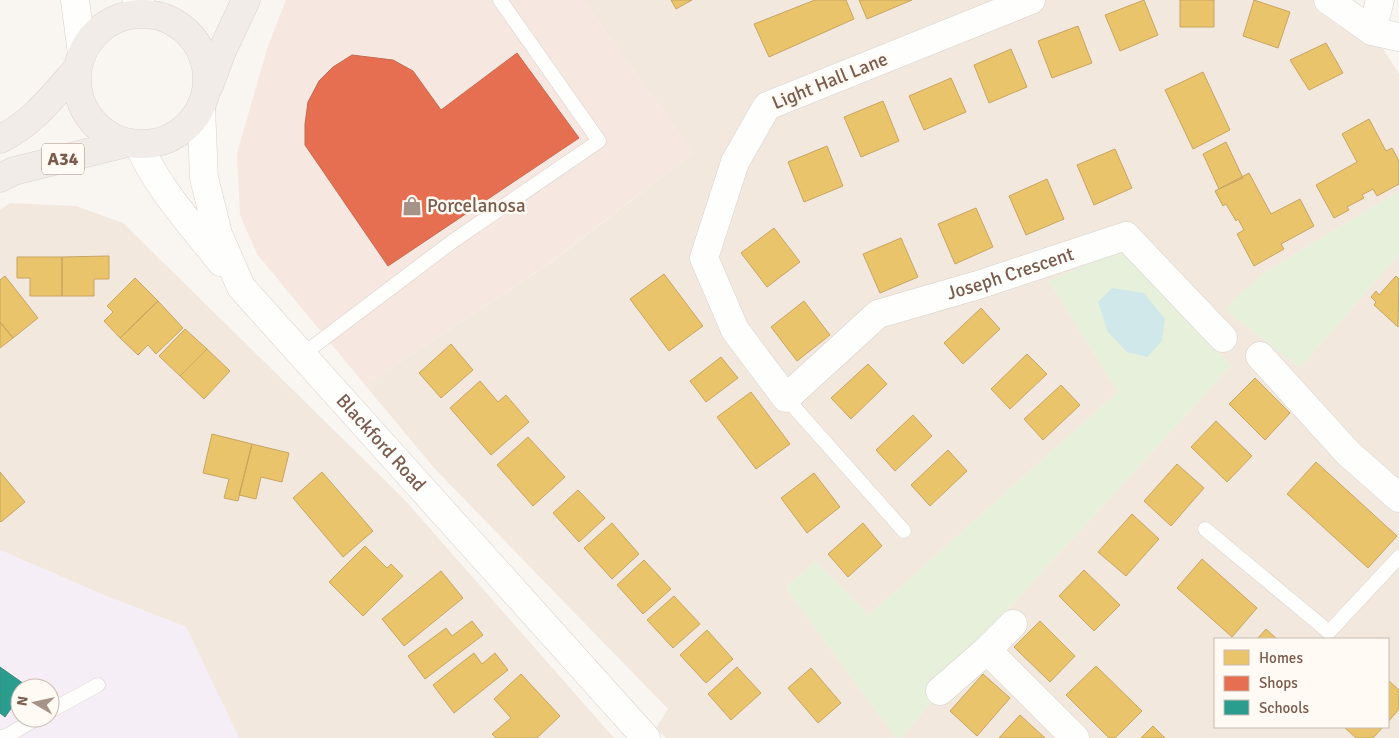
<svg xmlns="http://www.w3.org/2000/svg" width="1399" height="738" viewBox="0 0 1399 738" font-family="Signika,sans-serif">
<style>
.residential{fill:#f2e8de;fill-rule:evenodd}
.commercial{fill:#f6e8e1}
.education{fill:#f6eef6;fill-rule:evenodd}
.green{fill:#e7f0db}
.water{fill:#d0e8ea}
.homes{fill:#e9c46a;stroke:#c8a561}
.shops{fill:#e76f51;stroke:#c66950}
.schools{fill:#2a9d8f;stroke:#428a7b}
.lines{fill:none;stroke-linecap:round;stroke-linejoin:round}
.service-casing{stroke:#d7d1cb;stroke-width:15}
.minor-casing{stroke:#d7d1cb;stroke-width:29}
.secondary-casing{stroke:#d9d2cb;stroke-width:29}
.trunk-casing{stroke:#dad1cc;stroke-width:29}
.service{stroke:#fefefd;stroke-width:14}
.minor{stroke:#fefefd;stroke-width:28}
.secondary{stroke:#fefefd;stroke-width:28}
.trunk{stroke:#f2ece8;stroke-width:28}
.labels{text-anchor:middle;dominant-baseline:central;stroke-width:5;stroke-linejoin:round;paint-order:stroke}
.shield{fill:#fffaf3;stroke:#a28b7f;stroke-width:1}
.shield-label{font-size:18px;font-weight:bold;fill:#7a5c4d}
.street-label{font-size:19px;fill:#7a5c4d;stroke:#fffaf3}
.poi-label{font-size:19px;fill:#7a5c4d;stroke:#fffaf3;text-anchor:start}
</style>
<rect width="100%" height="100%" fill="#f9f5f0"/>
<!-- residential -->
<path class="residential" d="M583 0H1319L1372 31 1399 74V191L1262 274 1226 310 1300 368 1399 254V738H901L1010 607 1231 366 1121 250 1049 281 1118 392 869 615 815 561 786 588 896 738H666L656 728 668 709 435 469 365 385 549 264 693 153ZM1215 639H1388V727H1215Z
M10 203 76 206 123 223 403 498 614 738H239L186 627 101 594 0 550V210Z"/>
<!-- commercial -->
<path class="commercial" d="M286 0H583L693 153 547 265 365 385 257 254 240 215 237 153 268 46Z"/>
<!-- education -->
<path class="education" d="M0 550 101 594 186 627 239 738H0ZM20 688H50V718H20Z"/>
<!-- green -->
<path class="green" d="M1399 191V254L1300 368 1224 309 1262 274Z
M1121 250 1231 366 1010 607 901 738H896L786 588 815 561 869 615 1118 392 1049 281Z"/>
<!-- water -->
<path class="water" d="M1112 288 1144 293 1165 319 1162 341 1147 357 1127 352 1108 332 1098 302Z"/>
<!-- homes -->
<path class="homes" d="M671 0H692L676 9Z
M815 0H846L854 19 769 57 754 24Z
M859 0H912L867 19Z
M1144 0 1158 35 1120 51 1105 15Z
M1180 0H1214V27H1180Z
M1254 0 1290 12 1278 48 1243 36Z
M1078 26 1092 63 1052 78 1038 41Z
M1326 43 1343 73 1309 90 1290 60Z
M1011 49 1027 87 989 103 974 65Z
M1203 72 1230 130 1193 149 1165 90Z
M951 78 966 112 924 130 909 96Z
M883 101 899 141 861 157 844 117Z
M1369 119 1386 151 1392 148 1399 161V184L1377 196 1373 189 1362 195 1364 198 1347 207 1349 210 1334 218 1316 185 1357 162 1342 134Z
M1226 142 1243 178 1219 189 1203 154Z
M827 146 843 186 804 202 788 162Z
M1115 149 1132 188 1094 205 1077 165Z
M1249 173 1271 214 1300 199 1314 226 1281 244 1284 249 1254 266 1237 234 1244 230 1238 219 1236 221 1226 204 1223 206 1215 191Z
M1047 179 1064 219 1026 235 1009 196Z
M976 208 993 247 955 264 938 224Z
M774 228 800 262 767 287 741 253Z
M901 238 918 277 880 293 863 254Z
M109 256V279H94V296H62V257Z
M17 257H62V296H30V278H17Z
M664 274 703 326 669 351 630 299Z
M5 276 38 318 13 338 0 322V280Z
M1396 276 1399 279 1398 327 1374 305 1376 302 1371 297 1376 291 1379 295Z
M135 278 158 301 120 338 104 321 113 312 107 306Z
M158 301 183 328 156 354 148 345 138 355 120 338Z
M804 301 830 335 797 361 771 327Z
M981 308 1000 329 963 364 944 343Z
M0 322 13 338 0 348Z
M185 329 207 349 180 376 159 356Z
M451 344 473 370 441 398 419 373Z
M207 349 230 371 204 399 180 376Z
M1027 354 1047 374 1010 409 991 389Z
M721 357 738 378 706 402 690 381Z
M868 364 887 384 851 419 831 398Z
M1255 378 1290 413 1265 440 1229 404Z
M480 381 498 402 506 395 529 422 491 455 450 408Z
M1061 385 1080 405 1043 440 1024 419Z
M751 392 790 444 756 469 717 417Z
M913 415 932 436 895 471 876 450Z
M1216 421 1252 456 1227 482 1191 447Z
M212 434 252 444 238 501 224 498 229 479 203 473Z
M528 437 565 477 533 506 497 465Z
M252 444 289 453 282 482 261 477 256 499 239 495Z
M948 450 967 471 930 506 911 485Z
M1316 462 1397 536 1368 568 1287 494Z
M1177 464 1204 488 1171 526 1144 501Z
M0 472 25 502 1 522 0 521Z
M322 472 373 531 343 557 293 498Z
M814 473 840 507 807 533 781 498Z
M578 490 605 518 579 542 553 513Z
M1132 514 1159 539 1126 576 1098 552Z
M612 523 639 554 612 579 584 548Z
M863 523 882 546 848 577 828 554Z
M365 546 387 568 391 564 403 576 363 616 329 582Z
M1202 559 1257 608 1232 637 1177 588Z
M644 560 671 589 643 614 617 585Z
M1084 570 1120 605 1094 631 1059 596Z
M441 571 463 598 404 646 382 619Z
M674 596 700 624 673 648 647 620Z
M472 621 483 635 425 679 408 656 446 628 452 636Z
M1040 621 1075 656 1050 682 1014 647Z
M1266 629 1277 639H1257Z
M707 630 733 659 706 683 680 655Z
M474 653 482 664 495 653 508 670 454 713 433 685Z
M1096 666 1142 711 1115 738H1109L1066 695Z
M737 667 761 693 731 720 708 694Z
M811 668 841 703 818 723 788 688Z
M521 674 560 716 537 738H496L492 734 511 718 494 699Z
M983 674 1010 698 977 736 950 711Z
M1388 680 1399 690V709L1388 722Z
M1020 715 1045 738H999Z
M1153 726 1165 738H1141Z
M1344 727H1383L1373 738H1356Z"/>
<!-- shops -->
<path class="shops" d="M517 53 579 138 388 266 305 145V124L308 102 319 81 333 67 352 55 393 60 413 71 441 110Z"/>
<!-- schools -->
<path class="schools" d="M0 667 27 686 26 688H20V696L5 717 0 713Z"/>
<g class="lines">
<defs>
<path id="service" d="M302 355 453 241 599 141 500 0
M786 398 904 531
M1205 529 1329 632 1399 557
M50 711 98 685
M0 737 6 736 38 718"/>
<g id="minor">
<path id="s1" d="M1031 0 767 106 735 162 704 258 735 330 786 398 878 314 978 285 1126 236 1223 338"/>
<path d="M1328 0 1372 31 1399 37"/>
<path d="M1372 31 1380 0"/>
<path d="M1260 356 1348 453 1399 498"/>
<path d="M987 650 1013 624"/>
<path d="M940 691 987 650 1075 738"/>
</g>
<g id="secondary">
<path d="M75 0 82 54"/>
<path d="M137 0 145 13"/>
<path id="s2" d="M201 108 204 178 218 234 241 287 646 738"/>
<path d="M139 145C157 188 192 225 221 262"/>
</g>
<path id="trunk" d="M77 79a65 65 0 1 1 130 0a65 65 0 1 1-130 0Z
M209 86 222 51 246 0
M0 139C32 124 54 95 77 69
M0 178 14 171 127 143"/>
</defs>
<!-- service casing -->
<use href="#service" class="service-casing"/>
<!-- minor casing -->
<use href="#minor" class="minor-casing"/>
<!-- secondary casing -->
<use href="#secondary" class="secondary-casing"/>
<!-- trunk casing -->
<use href="#trunk" class="trunk-casing"/>
<!-- service -->
<use href="#service" class="service"/>
<!-- minor -->
<use href="#minor" class="minor"/>
<!-- secondary -->
<use href="#secondary" class="secondary"/>
<!-- trunk -->
<use href="#trunk" class="trunk"/>
</g>
<!-- icons -->
<defs>
<symbol id="shop-bare" viewBox="-9 -9 18 18"><path d="M-5-2.5h2.3a2.7 3.5 0 0 1 5.4 0H5L5.5 6h-11ZM-1.5-2.5h3a1.5 2.3 0 0 0-3 0Z" fill="#a69286" stroke="#fffaf3" stroke-width="2.5" paint-order="stroke"/></symbol>
</defs>
<g fill-rule="evenodd">
<use href="#shop-bare" x="398" y="192" width="28" height="28"/>
</g>
<g class="labels">
<!-- shield labels -->
<rect class="shield" x="42" y="143.5" width="42" height="31" rx="4"/>
<g class="shield-label">
<text x="63" y="159">A34</text>
</g>
<!-- street labels -->
<g class="street-label">
<text transform="translate(830 81) rotate(-22)">Light Hall Lane</text>
<text stroke="none"><textPath href="#s1" startOffset="876">Joseph Crescent</textPath></text>
<text stroke="none"><textPath href="#s2" startOffset="395">Blackford Road</textPath></text>
</g>
<!-- poi labels -->
<g class="poi-label">
<text x="427" y="206">Porcelanosa</text>
</g>
</g>
<!-- legend -->
<rect x="1214" y="638" width="175" height="90" fill="#fffaf3" stroke="#cabbb1"/>
<rect x="1224" y="650" width="25" height="15" fill="#e9c46a" stroke="#cabbb1"/>
<text x="1259" y="663" font-size="15" fill="#7a5c4d">Homes</text>
<rect x="1224" y="676" width="25" height="15" fill="#e76f51" stroke="#cabbb1"/>
<text x="1259" y="688" font-size="15" fill="#7a5c4d">Shops</text>
<rect x="1224" y="700" width="25" height="15" fill="#2a9d8f" stroke="#cabbb1"/>
<text x="1259" y="713" font-size="15" fill="#7a5c4d">Schools</text>
<!-- north arrow -->
<g transform="translate(35 703) rotate(279)"><circle r="24" fill="#fffaf3" stroke="#cabbb1"/>
<path d="M0-4L9 19L0 12L-9 19Z" fill="#a69286"/>
<text y="-8" font-size="14" font-weight="bold" text-anchor="middle" fill="#7a5c4d">N</text>
</g>
</svg>
